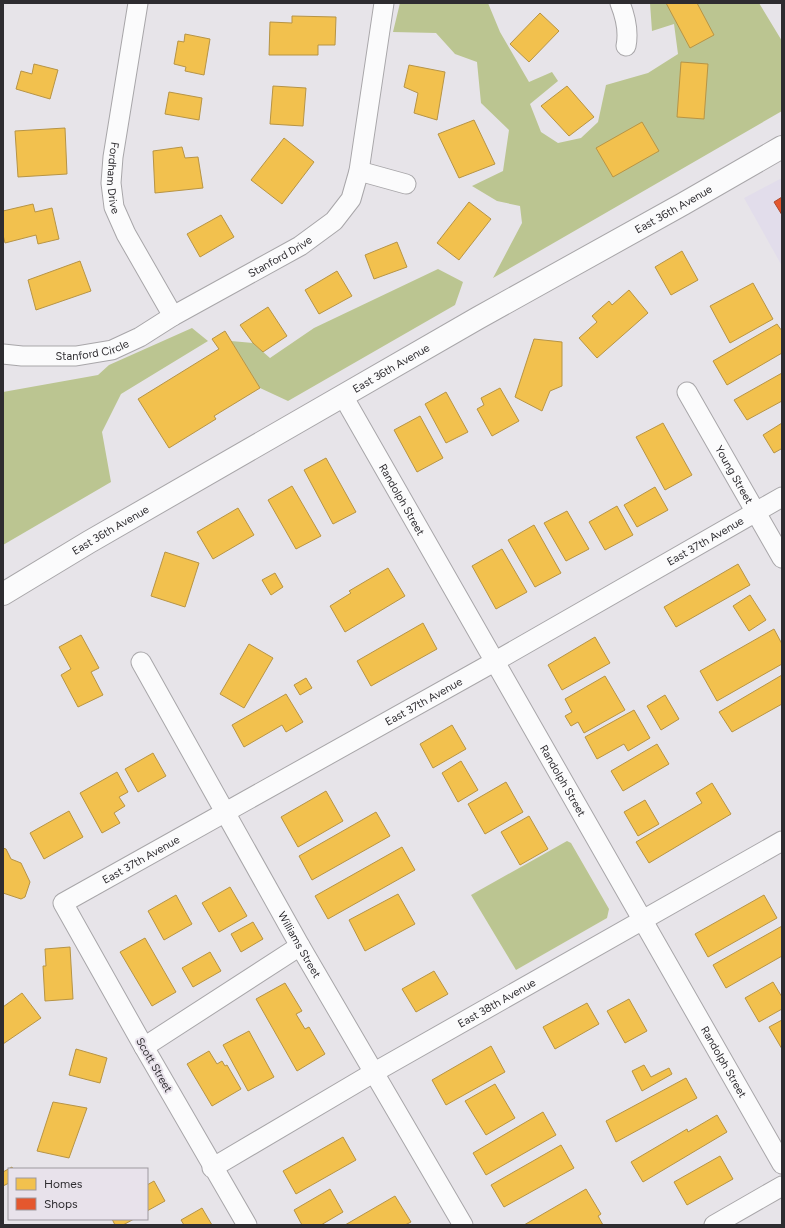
<svg xmlns="http://www.w3.org/2000/svg" width="785" height="1228" viewBox="0 0 785 1228" font-family="Figtree,sans-serif">
<style>
.commercial{fill:#e2ddeb}
.forest{fill:#bbc591}
.homes{fill:#f2c14e;stroke:#b79445}
.shops{fill:#e4572e;stroke:#ad4a2f}
.lines{fill:none;stroke-linecap:round;stroke-linejoin:round}
.minor-casing{stroke:#a8a6a9;stroke-width:21}
.secondary-casing{stroke:#a8a6a9;stroke-width:24}
.minor{stroke:#fbfbfc;stroke-width:19}
.secondary{stroke:#fbfbfc;stroke-width:22}
.labels{text-anchor:middle;dominant-baseline:central;stroke-width:4;stroke-linejoin:round;paint-order:stroke}
.street-label{font-size:11px;fill:#2e2c30;stroke:#e8e2eb}
</style>
<rect width="100%" height="100%" fill="#e7e4e9"/>
<!-- commercial -->
<path class="commercial" d="M782 178V266L744 198Z"/>
<!-- forest -->
<path class="forest" d="M400 3H488L500 32 529 82 552 72 558 81 530 104 541 132 558 143 581 138 598 122 606 85 648 73 678 54 674 24 652 31 650 3H759L782 41V111L493 278 522 223 520 206 497 201 472 186 503 171 509 130 481 103 477 62 455 54 436 33 393 32Z
M438 269 463 282 455 305 288 401 260 388 231 341 253 343 270 358 314 328Z
M192 328 208 341 121 394 102 432 111 482 3 545V392L98 375 109 365Z
M567 841 571 843 609 909 607 918 516 970 471 895Z"/>
<!-- homes -->
<path class="homes" d="M666 3H697L714 35 690 48Z
M540 13 559 31 529 62 510 44Z
M292 16 336 17 335 45H318V55H269L270 22 292 23Z
M185 34 210 39 204 75 185 71 186 67 174 64 178 41 184 42Z
M681 62 708 64 704 119 677 117Z
M34 64 58 70 50 99 16 89 21 71 32 74Z
M409 65 445 72 437 120 414 113 418 93 404 87Z
M273 86 306 88 303 126 270 124Z
M567 86 594 117 569 136 541 106Z
M169 92 202 98 199 120 165 114Z
M474 120 495 164 459 178 438 134Z
M642 122 659 151 613 177 596 148Z
M65 128 67 174 18 177 15 131Z
M284 138 314 162 282 204 251 180Z
M182 147 185 158 198 157 203 188 155 193 153 151Z
M469 202 491 219 459 260 437 243Z
M33 204 35 212 52 208 59 239 38 244 36 235 5 243 3 235V211Z
M221 215 234 237 200 257 187 234Z
M397 242 407 267 374 279 365 255Z
M682 251 698 280 671 295 655 267Z
M80 261 91 291 36 310 28 280Z
M337 271 352 296 319 314 305 290Z
M753 283 773 319 730 343 710 306Z
M629 290 648 313 597 358 579 338 597 322 592 316 609 301 612 305Z
M268 307 287 336 263 352 253 343 240 325Z
M777 324 782 331V353L727 385 713 361Z
M225 331 260 388 214 416 216 419 169 448 138 399 219 349 212 339Z
M534 339 562 342V386L550 391 542 411 515 397Z
M782 373V401L747 420 734 400Z
M500 388 519 421 492 436 477 409 484 405 481 398Z
M446 392 468 432 446 443 425 404Z
M420 416 443 458 417 472 394 430Z
M663 423 692 475 665 490 636 437Z
M782 423V450L781 449 774 453 763 435Z
M326 458 356 512 333 524 304 470Z
M292 486 321 536 296 549 268 500Z
M655 487 668 510 637 527 624 505Z
M617 506 633 535 605 550 589 522Z
M238 508 254 535 213 559 197 532Z
M567 511 589 549 566 561 544 523Z
M534 525 561 573 535 587 508 540Z
M502 549 527 592 496 609 472 566Z
M165 552 199 563 185 607 151 596Z
M738 564 750 585 676 627 664 607Z
M388 568 405 596 345 632 330 606 351 593 349 591Z
M275 573 283 587 271 595 262 580Z
M750 595 766 620 749 631 733 606Z
M423 623 437 649 371 686 357 661Z
M774 629 782 644V664L717 701 700 671Z
M81 635 99 668 91 672 103 695 78 707 61 675 71 669 59 647Z
M595 637 610 663 562 690 548 665Z
M249 644 273 658 244 708 220 694Z
M782 675V704L732 732 719 712Z
M605 676 625 710 584 733 578 722 571 726 565 716 572 712 565 699Z
M306 678 312 688 300 695 294 685Z
M286 694 303 722 286 732 282 725 244 747 232 725Z
M665 695 679 719 661 730 647 706Z
M634 710 650 738 628 751 624 744 597 759 585 737Z
M452 725 466 749 433 768 420 744Z
M657 744 669 764 623 791 611 771Z
M153 753 166 776 138 792 125 769Z
M461 761 478 790 458 802 442 773Z
M117 772 128 792 119 797 125 806 114 813 120 823 102 833 80 793Z
M506 782 523 812 485 834 468 804Z
M712 783 731 814 649 863 636 842 702 803 696 793Z
M326 791 343 821 298 847 281 817Z
M645 800 659 824 638 836 624 812Z
M69 811 83 837 44 859 30 833Z
M376 812 390 836 312 880 299 856Z
M529 816 548 849 520 865 501 832Z
M402 847 415 870 328 919 315 896Z
M3 848 6 849 11 859 21 863 30 882 25 897 21 899 3 893Z
M230 887 247 916 219 932 202 903Z
M398 894 415 924 365 951 349 920Z
M176 895 192 924 164 940 148 911Z
M764 895 777 918 708 957 695 934Z
M253 922 263 939 241 952 231 934Z
M782 926V956L726 988 713 965Z
M145 938 176 992 152 1006 120 952Z
M70 947 73 999 45 1001 43 966H46L45 949Z
M210 952 221 971 193 987 182 968Z
M434 971 448 994 416 1012 402 989Z
M773 982 782 997V1009L759 1022 745 998Z
M285 983 302 1011 296 1014 305 1029 309 1027 325 1054 297 1071 256 999Z
M22 993 41 1018 3 1044V1007Z
M629 999 647 1031 625 1043 607 1011Z
M587 1003 599 1024 555 1049 543 1027Z
M782 1020V1049L769 1027Z
M249 1031 274 1077 248 1091 223 1045Z
M491 1046 505 1072 446 1105 432 1080Z
M76 1049 107 1058 100 1083 69 1075Z
M209 1051 217 1064 222 1061 225 1066 227 1065 241 1089 212 1106 187 1064Z
M644 1065 651 1077 669 1068 672 1074 642 1091 632 1071Z
M686 1078 697 1098 616 1142 606 1121Z
M495 1084 515 1118 486 1135 465 1101Z
M53 1102 87 1108 69 1158 37 1151Z
M543 1112 556 1135 486 1175 473 1153Z
M717 1115 727 1132 643 1182 631 1162 687 1129 688 1132Z
M343 1137 356 1160 296 1194 283 1171Z
M561 1145 574 1168 504 1207 491 1185Z
M720 1156 733 1179 687 1205 674 1182Z
M12 1167 13 1169H9V1183L3 1186V1172Z
M154 1181 165 1201 147 1211V1185Z
M330 1189 343 1212 321 1225H302L294 1210Z
M586 1189 601 1214 598 1216 603 1225H524Z
M395 1196 411 1222 405 1225H345Z
M202 1208 212 1225H184L181 1220Z
M112 1219H134L123 1225H115Z"/>
<!-- shops -->
<path class="shops" d="M782 197V215L774 202Z"/>
<g class="lines">
<defs>
<g id="minor">
<path id="s1" d="M138 3 113 157 111 183 114 207 126 234 173 316"/>
<path d="M620 3C626 18 629 31 626 46"/>
<path d="M359 171 406 184"/>
<path id="s2" d="M3 354 22 356H76L112 350 140 337 173 316 300 246 334 221 351 199 359 171 384 3"/>
<path id="s3" d="M687 392 782 558"/>
<path id="s4" d="M343 396C489 653 637 908 782 1164"/>
<path id="s5" d="M141 662 300 946 463 1225"/>
<path d="M144 1047 300 946"/>
<path id="s6" d="M212 1168 373 1073 782 841"/>
<path id="s7" d="M247 1225 144 1047 63 903 494 662 782 497"/>
<path d="M714 1225 782 1186"/>
</g>
<g id="secondary">
<path id="s8" d="M3 594 89 542 478 318 683 204 782 147"/>
</g>
</defs>
<!-- minor casing -->
<use href="#minor" class="minor-casing"/>
<!-- secondary casing -->
<use href="#secondary" class="secondary-casing"/>
<!-- minor -->
<use href="#minor" class="minor"/>
<!-- secondary -->
<use href="#secondary" class="secondary"/>
</g>
<g class="labels">
<!-- street labels -->
<g class="street-label">
<text stroke="none"><textPath href="#s1" startOffset="177">Fordham Drive</textPath></text>
<text stroke="none"><textPath href="#s8" startOffset="773">East 36th Avenue</textPath></text>
<text stroke="none"><textPath href="#s2" startOffset="302">Stanford Drive</textPath></text>
<text stroke="none"><textPath href="#s2" startOffset="90">Stanford Circle</textPath></text>
<text stroke="none"><textPath href="#s8" startOffset="449">East 36th Avenue</textPath></text>
<text stroke="none"><textPath href="#s3" startOffset="95">Young Street</textPath></text>
<text stroke="none"><textPath href="#s4" startOffset="119">Randolph Street</textPath></text>
<text stroke="none"><textPath href="#s8" startOffset="125">East 36th Avenue</textPath></text>
<text stroke="none"><textPath href="#s7" startOffset="1108">East 37th Avenue</textPath></text>
<text stroke="none"><textPath href="#s7" startOffset="784">East 37th Avenue</textPath></text>
<text stroke="none"><textPath href="#s4" startOffset="443">Randolph Street</textPath></text>
<text stroke="none"><textPath href="#s7" startOffset="460">East 37th Avenue</textPath></text>
<text stroke="none"><textPath href="#s5" startOffset="324">Williams Street</textPath></text>
<text stroke="none"><textPath href="#s6" startOffset="329">East 38th Avenue</textPath></text>
<text stroke="none"><textPath href="#s4" startOffset="767">Randolph Street</textPath></text>
<text transform="translate(154 1065) rotate(60)">Scott Street</text>
</g>
</g>
<!-- border -->
<rect width="785" height="1228" fill="none" stroke="#2e2c30" stroke-width="8"/>
<!-- legend -->
<rect x="8" y="1168" width="140" height="52" fill="#e8e2eb" stroke="#9e99a0"/>
<rect x="16" y="1178" width="20" height="12" fill="#f2c14e" stroke="#9e99a0"/>
<text x="44" y="1188" font-size="12" fill="#2e2c30">Homes</text>
<rect x="16" y="1198" width="20" height="12" fill="#e4572e" stroke="#9e99a0"/>
<text x="44" y="1208" font-size="12" fill="#2e2c30">Shops</text>
</svg>
